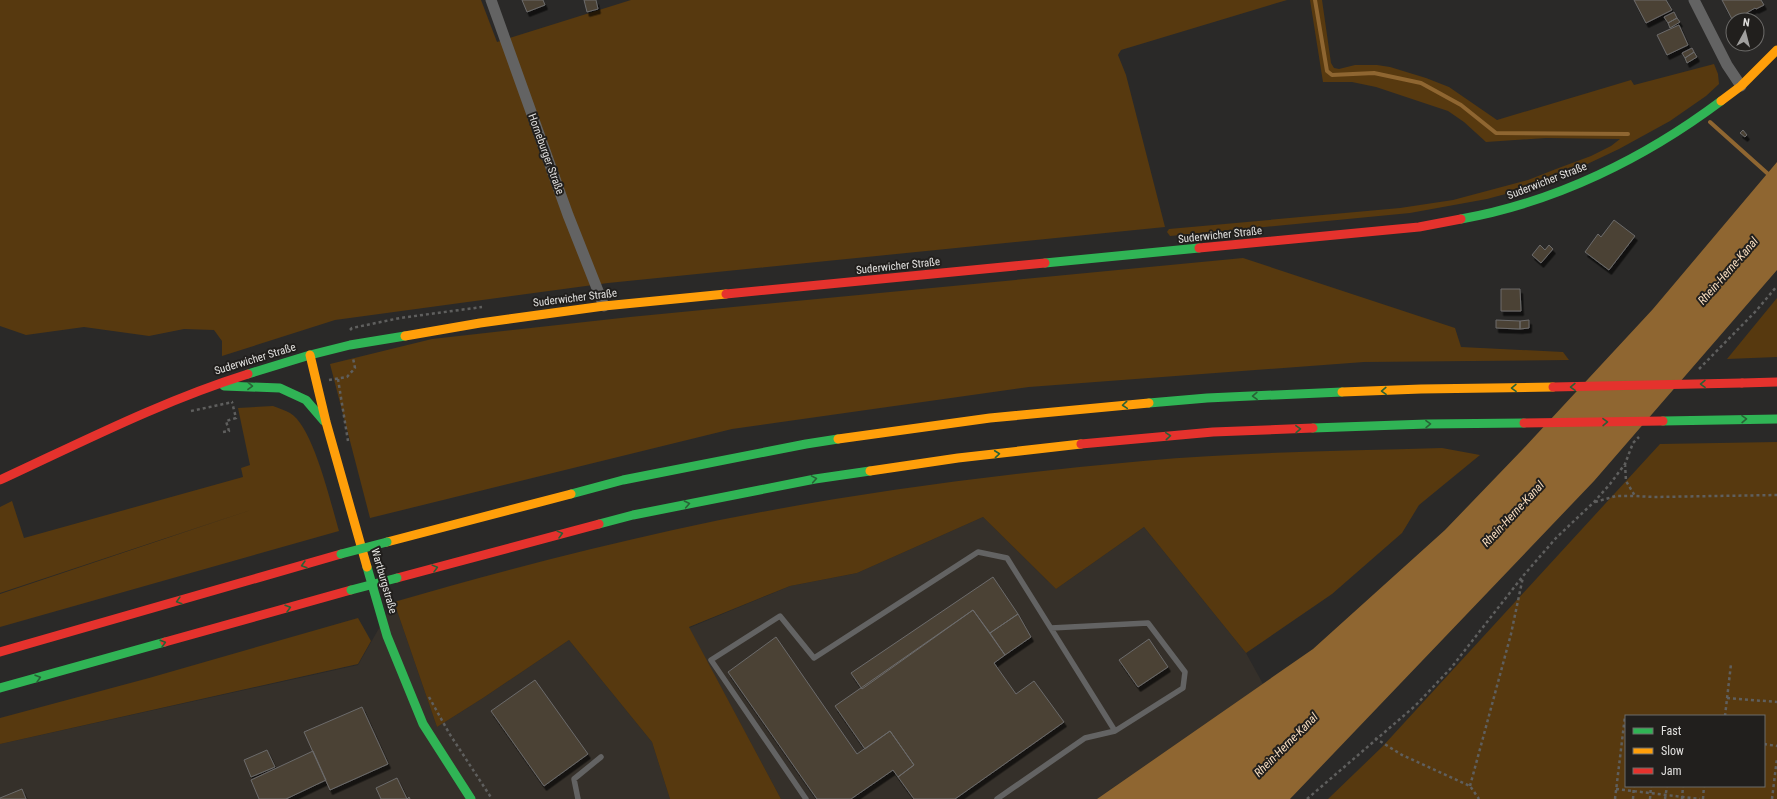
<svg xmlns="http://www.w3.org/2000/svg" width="1777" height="799" viewBox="0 0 1777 799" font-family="'Roboto Condensed',sans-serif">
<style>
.built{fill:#35302a}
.green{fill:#57390f;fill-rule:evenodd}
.water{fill:#8f6631}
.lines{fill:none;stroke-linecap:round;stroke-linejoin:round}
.stream{stroke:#8f6631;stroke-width:4}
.building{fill:#4b4235;stroke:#6c6b6b;filter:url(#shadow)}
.path{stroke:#5f5f5e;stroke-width:2.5;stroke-dasharray:3 3;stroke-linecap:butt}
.lane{stroke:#636363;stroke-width:5.5}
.street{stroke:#636363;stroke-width:11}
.fast{stroke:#30b455;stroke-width:9}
.slow{stroke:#ff9f0a;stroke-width:9}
.jam{stroke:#e5322d;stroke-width:9}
.fast-bridge{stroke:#30b455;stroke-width:9}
.jam-bridge{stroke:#e5322d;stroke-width:9}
.oneway{stroke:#286236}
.labels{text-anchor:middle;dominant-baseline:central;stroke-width:4;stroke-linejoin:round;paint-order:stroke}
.street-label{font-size:11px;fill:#e0dfdd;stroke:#211f1d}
.water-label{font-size:12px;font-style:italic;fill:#f8ddbf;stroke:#211f1d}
</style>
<defs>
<filter id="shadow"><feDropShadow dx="2.5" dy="4.5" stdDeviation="0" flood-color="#0009"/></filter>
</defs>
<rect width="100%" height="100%" fill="#2a2928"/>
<!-- built -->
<path class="built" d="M983 517 1056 589 1144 527 1246 653 1263 684 1097 799H781L689 628 790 586 857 573Z
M394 602 437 727 483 698 569 640 652 742 670 799H0V744L358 665Z"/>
<!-- green -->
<path class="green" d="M0 0H481L497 42 631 0H1287L1121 50 1118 55 1126 75 1165 227 608 283 335 320 222 356V341L214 330 184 329 149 336 84 327 26 335 0 326Z
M1310 0H1322L1331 63 1334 68 1339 69 1355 65H1377L1390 67 1426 78 1449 87 1497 120 1631 80 1634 85 1714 64 1718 74 1719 84 1706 96 1670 121 1619 149 1581 167 1513 192 1487 199 1410 213 1170 236 1167 232 1169 229 1400 208 1453 200 1528 180 1556 169 1591 156 1611 146 1620 139 1546 138 1486 142 1464 122 1448 111 1376 87 1352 82H1323Z
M1243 258 1455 328 1461 347 1563 352 1569 360 1364 362 1029 387 732 429 370 518 330 364 432 339 630 317Z
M1777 298V357L1727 359Z
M273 406C278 408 285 410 290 413 313 426 331 504 339 531L0 627V594L260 507 0 593V507L12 501 24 538 243 477 241 468 250 465 238 408Z
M1777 442V799H1328L1382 747 1660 444ZM1626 716H1764V786H1626Z
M1442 448 1480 455 1419 505 1402 533 1332 594 1246 653 1144 527 1056 589 983 517 857 573 790 586 689 627 781 799H670L652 742 569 640 483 698 437 727 394 602C486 575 579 551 673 530 828 496 986 475 1143 461 1243 452 1342 451 1442 448Z
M358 618 371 641 358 664 0 744V718L149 678Z"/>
<!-- water -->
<path class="water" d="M1777 162V270L1594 481 1290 799H1097L1313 649 1445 530 1523 449 1653 309Z"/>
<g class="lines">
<!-- stream -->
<path class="stream" d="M1315 0 1327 71 1332 75 1374 73 1421 83 1461 105 1496 133 1628 134
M1710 122 1767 173"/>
</g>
<!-- building -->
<path class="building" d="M522 0H543L545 5 527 12Z
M584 0H596L598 9 587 12Z
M1634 0H1666L1672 10 1646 23Z
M1722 0H1761L1764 5 1756 9 1755 8 1733 21Z
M1674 12 1677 18 1668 23 1664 17Z
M1677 18 1680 22 1670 28 1668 23Z
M1679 25 1688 45 1667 55 1657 35Z
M1692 48 1694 52 1685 58 1682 53Z
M1694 52 1697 57 1687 63 1685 58Z
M1743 130 1747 135 1745 137 1740 133Z
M1614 220 1635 236 1609 270 1585 252 1598 234 1601 237Z
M1540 245 1545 250 1549 245 1553 249 1541 263 1532 255Z
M1501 289H1520L1521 311H1501Z
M1496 320 1520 321V329L1496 328Z
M1529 320V328L1520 329V321Z
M993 577 1018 614 990 633 973 610 862 689 851 673Z
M973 610 1005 655 994 663 1016 694 1034 681 1064 722 955 799H914L898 777 914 765 890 731 865 749 835 706Z
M1018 614 1031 637 1005 655 990 633Z
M776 637 857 754 890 731 914 765 898 777 893 770 851 799H817L728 672Z
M1149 639 1168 667 1138 687 1119 660Z
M535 680 588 754 544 786 491 711Z
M362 707 388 764 330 790 304 732Z
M267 750 275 767 251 777 244 760Z
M313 751 326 780 286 799H259L251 780Z
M397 778 407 799 409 797 410 799H381L376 788Z
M22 789 26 799H0V798Z"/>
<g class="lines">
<!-- path -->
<path class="path" d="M350 330 352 328 400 318 482 307
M1699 369 1756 311 1777 286
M338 379 348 441
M329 380 347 377 355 368 353 358
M191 411 233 402
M223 432 229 431 226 421 236 418 232 402
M1625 464 1626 481 1635 496 1654 497 1777 495
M1595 502 1616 496H1635
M429 697 449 733 492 799
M1727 698 1777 702
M1725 716 1731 664
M1375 738 1402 755 1470 786 1479 799
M1764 744 1777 746
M1470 786 1511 634 1523 577
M1616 789 1700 799
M1307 799 1415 706 1451 668 1523 576 1556 538 1594 502 1610 484 1625 464 1633 443 1639 437
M1615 799 1625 716
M1633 799 1634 786
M1650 799 1651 786
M1665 799 1667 786
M1682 799 1683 786
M1703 799 1704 786
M1772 799 1777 758"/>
<!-- lane -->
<path class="lane" d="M578 799 574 779 601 757
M806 799 711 660 780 616 814 658 978 552 1007 558 1115 731
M997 799 1085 738 1115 731 1183 688 1185 672 1148 623 1051 628"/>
<!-- street -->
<path class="street" d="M491 0 568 215 604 306
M1694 0 1727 65 1741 86"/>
<!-- fast -->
<path class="fast" d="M1461 219C1556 202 1645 158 1721 101
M1045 263 1199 248
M248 374 310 355 350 345 405 336
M224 386 280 388 306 400 324 421
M1149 403 1207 398 1342 392
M1663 421 1777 419
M1313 428 1427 424 1524 423
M571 494 623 480 806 444 838 439
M599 524 633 515 815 479 870 471
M367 567 387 636 423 724 471 799
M0 688 165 642"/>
<!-- slow -->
<path class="slow" d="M1721 101 1741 86 1777 50
M405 336 480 323 604 306 726 294
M310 355 326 422 367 567
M1342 392 1421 389 1553 387
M838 439 990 418 1149 403
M870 471 958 458 1081 444
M387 542 571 494"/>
<!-- jam -->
<path class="jam" d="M1199 248 1419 227 1461 219
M726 294 1045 263
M1742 383 1777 382
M1081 444 1213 432 1313 428
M0 480C82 442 162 401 248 374
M397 578 599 524
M165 642 351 590
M0 652 341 554"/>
<!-- fast-bridge -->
<path class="fast-bridge" d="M341 554 387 542
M351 590 397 578"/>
<!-- jam-bridge -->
<path class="jam-bridge" d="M1553 387 1742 383
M1524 423 1663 421"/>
</g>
<!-- one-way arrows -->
<defs><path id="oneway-chevron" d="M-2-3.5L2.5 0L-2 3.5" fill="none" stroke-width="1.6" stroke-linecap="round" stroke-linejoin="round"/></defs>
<g class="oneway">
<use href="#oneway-chevron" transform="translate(1703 384) rotate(179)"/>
<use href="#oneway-chevron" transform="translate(250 386) rotate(1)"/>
<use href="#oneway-chevron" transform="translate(1573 387) rotate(179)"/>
<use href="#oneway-chevron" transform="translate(1514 388) rotate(179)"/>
<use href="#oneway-chevron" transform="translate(1384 391) rotate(178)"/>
<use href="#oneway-chevron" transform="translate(1255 396) rotate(178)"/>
<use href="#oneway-chevron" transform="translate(1125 405) rotate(175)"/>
<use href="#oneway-chevron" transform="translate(1744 419) rotate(-1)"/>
<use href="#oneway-chevron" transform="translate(1605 422) rotate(-1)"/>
<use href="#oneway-chevron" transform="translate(1428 424) rotate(-1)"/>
<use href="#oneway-chevron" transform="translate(1298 429) rotate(-2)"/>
<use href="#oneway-chevron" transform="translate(1168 436) rotate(-5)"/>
<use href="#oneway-chevron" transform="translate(997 454) rotate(-6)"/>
<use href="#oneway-chevron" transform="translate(814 479) rotate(-10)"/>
<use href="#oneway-chevron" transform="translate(687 504) rotate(-11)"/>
<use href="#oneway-chevron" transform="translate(560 534) rotate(-15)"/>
<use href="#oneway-chevron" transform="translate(304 565) rotate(164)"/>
<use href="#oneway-chevron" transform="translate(435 568) rotate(-15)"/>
<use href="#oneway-chevron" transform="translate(179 601) rotate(164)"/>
<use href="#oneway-chevron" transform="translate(288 608) rotate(-16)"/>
<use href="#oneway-chevron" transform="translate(163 643) rotate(-16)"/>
<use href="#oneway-chevron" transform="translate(38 678) rotate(-16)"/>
</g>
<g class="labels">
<!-- street labels -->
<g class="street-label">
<text transform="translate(546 154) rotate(70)">Horneburger Straße</text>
<text transform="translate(1547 181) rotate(-21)">Suderwicher Straße</text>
<text transform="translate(1220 235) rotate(-6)">Suderwicher Straße</text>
<text transform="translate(898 266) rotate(-6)">Suderwicher Straße</text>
<text transform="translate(575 298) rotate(-7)">Suderwicher Straße</text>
<text transform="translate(255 359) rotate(-17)">Suderwicher Straße</text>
<text transform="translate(384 581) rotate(74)">Wartburgstraße</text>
</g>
<!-- water labels -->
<g class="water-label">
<text transform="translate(1728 271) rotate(-49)">Rhein-Herne-Kanal</text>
<text transform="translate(1513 514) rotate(-47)">Rhein-Herne-Kanal</text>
<text transform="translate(1286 745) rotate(-45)">Rhein-Herne-Kanal</text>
</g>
</g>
<!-- legend -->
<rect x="1625" y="715" width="140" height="72" fill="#211f1d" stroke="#6d6c6a"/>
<rect x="1633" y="728" width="20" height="6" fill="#30b455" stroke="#6d6c6a"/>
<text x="1661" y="735" font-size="12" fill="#e0dfdd">Fast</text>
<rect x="1633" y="748" width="20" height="6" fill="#ff9f0a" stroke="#6d6c6a"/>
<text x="1661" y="755" font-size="12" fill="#e0dfdd">Slow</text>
<rect x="1633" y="768" width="20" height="6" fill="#e5322d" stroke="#6d6c6a"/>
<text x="1661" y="775" font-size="12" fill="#e0dfdd">Jam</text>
<!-- north arrow -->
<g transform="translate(1745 32) rotate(7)"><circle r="19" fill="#211f1d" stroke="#6d6c6a"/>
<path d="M0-3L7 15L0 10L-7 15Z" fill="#a09f9e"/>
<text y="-6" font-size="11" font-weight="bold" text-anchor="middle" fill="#e0dfdd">N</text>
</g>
</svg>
